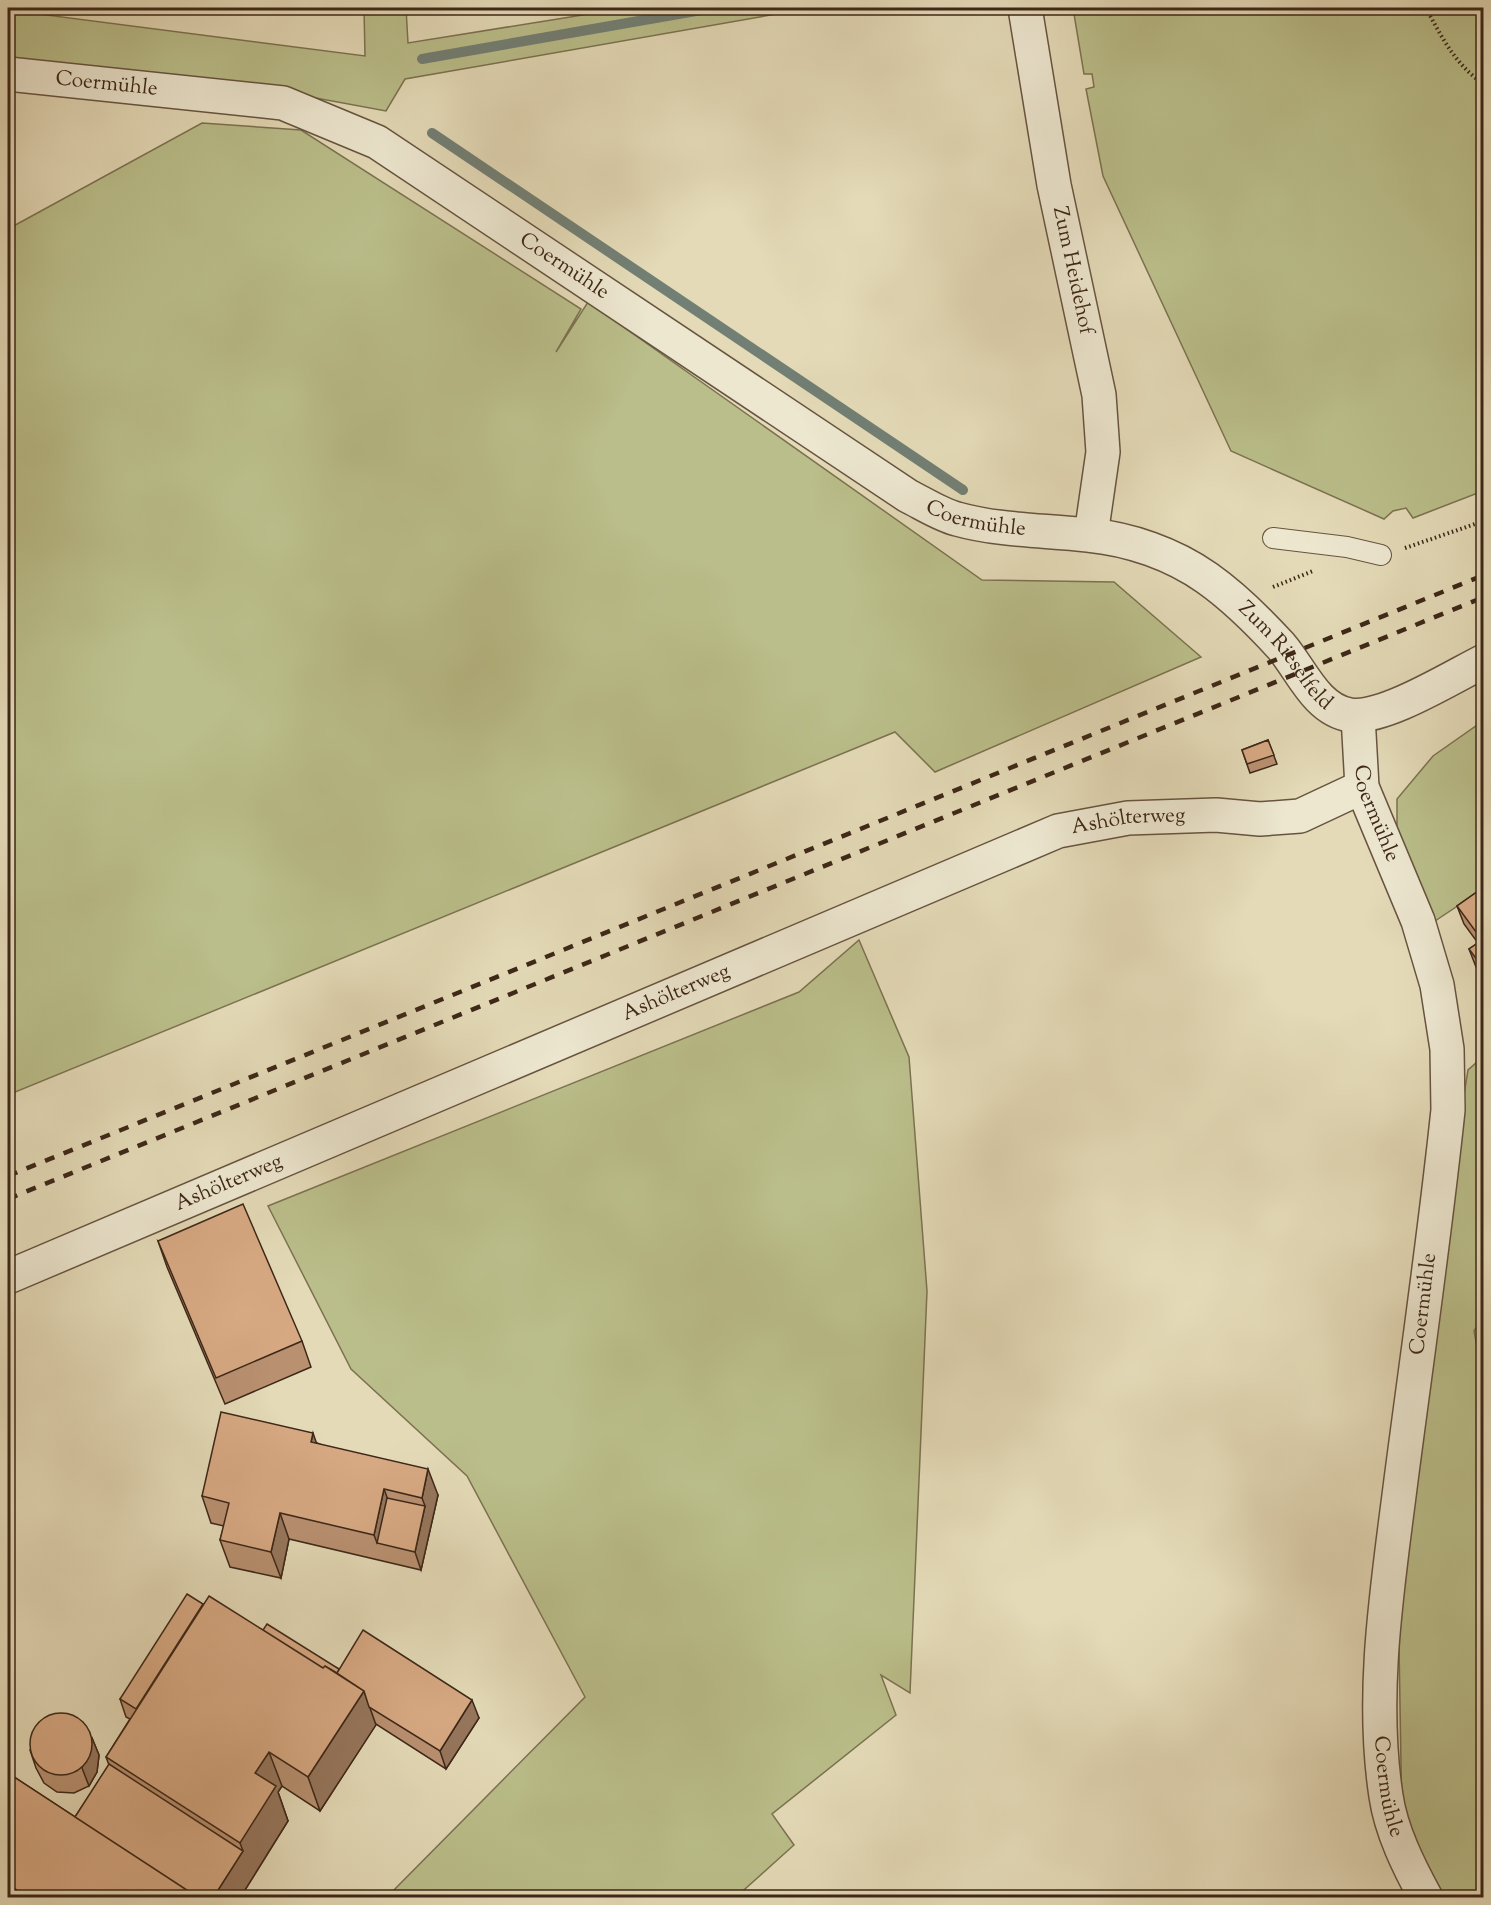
<svg xmlns="http://www.w3.org/2000/svg" width="1491" height="1905" viewBox="0 0 1491 1905" font-family="'Sorts Mill Goudy',serif">
<style>
.green{fill:#babe8a;stroke:#7c7251;stroke-width:1.5}
.lines{fill:none;stroke-linecap:round;stroke-linejoin:round}
.stream{stroke:#727f74;stroke-width:10}
.service-casing{stroke:#675440;stroke-width:22}
.minor-casing{stroke:#675440;stroke-width:36}
.path{stroke:#3d2718;stroke-width:4;stroke-dasharray:1.5 3;stroke-linecap:butt}
.service{stroke:#ede7d0;stroke-width:20}
.minor{stroke:#ede7d0;stroke-width:33}
.rail{stroke:#3d2718;stroke-width:4.5;stroke-dasharray:10 10;stroke-linecap:butt}
.wall{fill:#b99171;stroke:#3d2718;stroke-width:1.5}
.shaded-wall{fill:#96765c;stroke:#3d2718;stroke-width:1.5}
.building{fill:#d7a983;stroke:#3d2718;stroke-width:1.5}
.labels{text-anchor:middle;dominant-baseline:central;stroke-width:4.5;stroke-linejoin:round;paint-order:stroke}
.street-label{font-size:21px;fill:#3d2718;stroke:#ede7d0}
</style>
<rect width="100%" height="100%" fill="#e4dab7"/>
<filter id="stains"><feTurbulence type="fractalNoise" baseFrequency=".00333" numOctaves="4"/><feColorMatrix values="0 0 0 0 .2 0 0 0 0 .09 0 0 0 0 .02 0 0 0 .5 -.17"/></filter>
<radialGradient id="worn" r=".72"><stop offset=".6" stop-color="#630" stop-opacity="0"/><stop offset="1" stop-color="#630" stop-opacity=".3"/></radialGradient>
<!-- green -->
<path class="green" d="M364 8H406L408 43 626 8H811L405 79 386 111 278 91 8 59V10L365 56Z
M1073 8H1483V491L1413 518 1406 508 1393 511 1384 519 1231 451 1103 176 1086 89 1094 87 1092 74H1084Z
M202 123 301 130 581 309 556 352 588 302 982 580 1114 582 1201 657 935 772 895 732 8 1095V229Z
M1483 721V889L1435 921 1397 840V799L1433 756Z
M859 940 909 1057 927 1291 910 1693 881 1675 896 1715 772 1814 794 1845 736 1897H387L585 1697 467 1476 351 1369 268 1206 799 992Z
M1483 1057 1484 1315 1474 1331 1484 1382 1483 1897H1439L1402 1823 1398 1586 1436 1271 1468 1070Z"/>
<g class="lines">
<!-- stream -->
<path class="stream" d="M422 59 713 8
M432 133 963 490"/>
<defs>
<path id="service" d="M1273 538 1347 547 1381 555"/>
<g id="minor">
<path id="s1" d="M1025 8 1054 185 1099 395 1103 452 1091 535"/>
<path id="s2" d="M8 74 283 103 377 142 908 496C924 504 941 515 957 519 1000 531 1045 530 1088 535 1130 539 1173 554 1207 578 1234 597 1259 622 1281 646 1301 669 1316 710 1350 715 1383 720 1452 677 1484 661"/>
<path id="s3" d="M1358 716 1362 787 1418 921 1437 985 1447 1049 1448 1110C1435 1234 1417 1357 1401 1480 1388 1584 1370 1692 1386 1796 1391 1831 1409 1867 1426 1898"/>
<path id="s4" d="M8 1277 1058 831 1128 818 1216 815 1260 819 1300 816 1362 787"/>
</g>
</defs>
<!-- service casing -->
<use href="#service" class="service-casing"/>
<!-- minor casing -->
<use href="#minor" class="minor-casing"/>
<!-- path -->
<path class="path" d="M1426 8C1441 36 1456 66 1484 84
M1405 548 1484 521
M1273 587 1313 571"/>
<!-- service -->
<use href="#service" class="service"/>
<!-- minor -->
<use href="#minor" class="minor"/>
<!-- rail -->
<path class="rail" d="M8 1176 1484 575
M8 1199 1484 597"/>
</g>
<!-- wall -->
<path class="wall" d="M1268 740 1277 764 1250 773 1242 750Z
M1484 887V978L1476 967 1469 949 1478 943 1464 924 1457 906Z
M158 1241 302 1341 311 1367 225 1404 167 1267Z
M317 1443 438 1495 421 1570 289 1539 281 1578 230 1567 220 1540 224 1526 211 1523 202 1496Z
M203 1604 263 1630 339 1669 479 1718 446 1769 376 1724 320 1811 282 1786 278 1792 288 1821 240 1898H8V1773L75 1817 109 1765 106 1757 130 1719 126 1717 120 1699Z
M92 1738 99 1755 97 1772 89 1786 74 1793 57 1792 44 1783 36 1768 30 1750Z"/>
<!-- shaded-wall -->
<path class="shaded-wall" d="M313 1433 322 1459 311 1442Z
M428 1469 438 1495 421 1570 415 1552 425 1506 422 1498Z
M384 1489 394 1516 377 1543 374 1535Z
M280 1513 289 1539 281 1578 271 1552Z
M364 1691 376 1725 320 1811 308 1777Z
M472 1700 479 1718 446 1769 440 1751Z
M92 1738 99 1755 97 1772 89 1786 82 1768Z
M269 1752 282 1786 278 1792 288 1821 240 1898H213L243 1851 240 1843 255 1773Z"/>
<!-- building -->
<path class="building" d="M1268 740 1274 755 1247 764 1242 750Z
M1484 887V969L1469 949 1482 940 1457 906Z
M243 1204 302 1341 216 1378 158 1241Z
M221 1412 313 1433 311 1442 428 1469 422 1498 384 1489 374 1535 280 1513 271 1552 220 1540 229 1503 202 1496Z
M387 1498 425 1506 415 1552 377 1543Z
M187 1594 203 1604 136 1709 120 1699Z
M209 1596 323 1668 325 1666 364 1691 308 1777 269 1752 255 1773 276 1786 240 1843 106 1757Z
M267 1624 339 1669 337 1673 325 1666 323 1668 263 1630Z
M363 1630 472 1700 440 1751 369 1707 364 1691 337 1673Z
M30 1744a31 31 0 1 1 62 0a31 31 0 1 1-62 0Z
M109 1764 243 1851 213 1898H199L75 1817Z
M8 1773 199 1898H29L8 1884Z"/>
<g class="labels">
<!-- street labels -->
<g class="street-label">
<text stroke="none"><textPath href="#s2" startOffset="99">Coermühle</textPath></text>
<text stroke="none"><textPath href="#s2" startOffset="603">Coermühle</textPath></text>
<text stroke="none"><textPath href="#s1" startOffset="267">Zum Heidehof</textPath></text>
<text stroke="none"><textPath href="#s2" startOffset="1089">Coermühle</textPath></text>
<text stroke="none"><textPath href="#s2" startOffset="1442">Zum Rieselfeld</textPath></text>
<text stroke="none"><textPath href="#s3" startOffset="100">Coermühle</textPath></text>
<text stroke="none"><textPath href="#s4" startOffset="1212">Ashölterweg</textPath></text>
<text stroke="none"><textPath href="#s4" startOffset="726">Ashölterweg</textPath></text>
<text stroke="none"><textPath href="#s4" startOffset="240">Ashölterweg</textPath></text>
<text transform="translate(1424 1304) rotate(-83)">Coermühle</text>
<text stroke="none"><textPath href="#s3" startOffset="1090">Coermühle</textPath></text>
</g>
</g>
<!-- margin -->
<rect width="1491" height="1905" fill="none" stroke="#e4dab7" stroke-width="30"/>
<rect x="9" y="9" width="1473" height="1887" fill="none" stroke="#3d2718" stroke-width="3"/>
<rect x="15" y="15" width="1461" height="1875" fill="none" stroke="#3d2718" stroke-width="1.5"/>
<rect width="100%" height="100%" filter="url(#stains)"/>
<rect width="100%" height="100%" fill="url(#worn)"/>
</svg>
